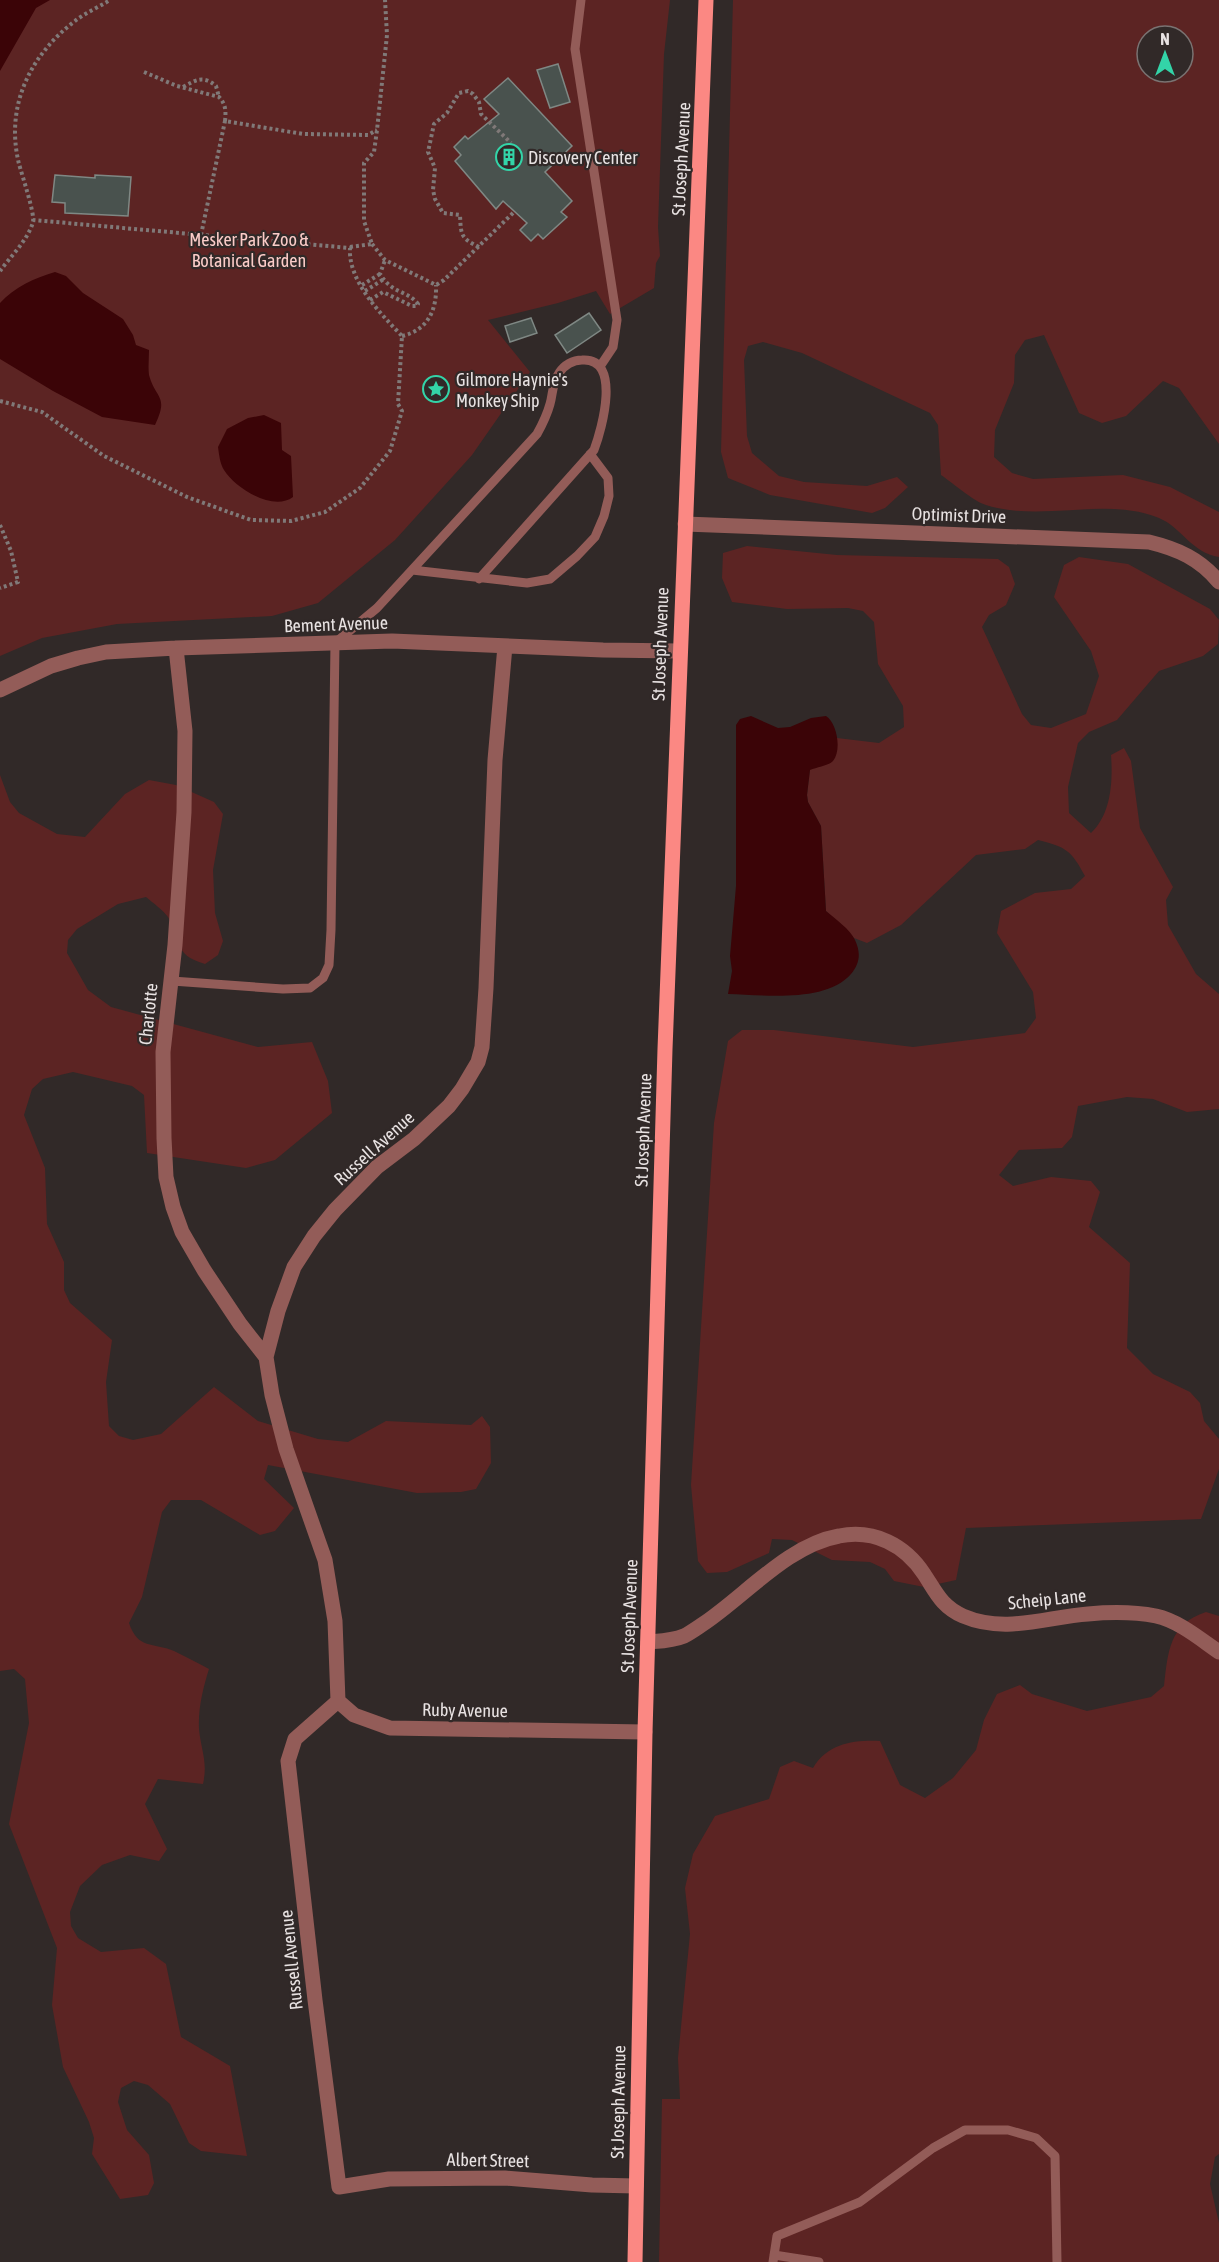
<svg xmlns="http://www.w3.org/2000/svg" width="1219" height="2262" viewBox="0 0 1219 2262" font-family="'Asap Condensed',sans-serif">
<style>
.green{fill:#5c2423;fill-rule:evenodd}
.water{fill:#3b0407}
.building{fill:#49524e;stroke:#7f8884;stroke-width:1.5}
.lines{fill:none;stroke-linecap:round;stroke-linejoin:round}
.path{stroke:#807978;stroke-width:4;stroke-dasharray:3 3;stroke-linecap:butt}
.service{stroke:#935c58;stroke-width:9}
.minor{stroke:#935c58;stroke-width:15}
.primary{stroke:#fb8883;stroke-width:15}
.labels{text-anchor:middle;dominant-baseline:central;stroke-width:4.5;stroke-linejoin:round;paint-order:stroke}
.poi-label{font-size:18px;fill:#e8e2e2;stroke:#312928;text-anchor:start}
.street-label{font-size:18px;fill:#e8e2e2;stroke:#312928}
.park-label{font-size:18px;fill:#fbccc8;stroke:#312928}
</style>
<rect width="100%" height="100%" fill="#312928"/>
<!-- green -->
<path class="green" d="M0 0H670L664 54 658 227 660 256 656 263 654 288 610 314 596 291 558 303 488 320 530 372 472 455 395 540 318 603 272 616 117 624 42 638 0 656Z
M733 0H1219V444L1179 388 1163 381 1126 416 1102 423 1079 413 1044 335 1025 340 1015 355 1014 383 995 430 994 457 1012 473 1033 479 1123 475 1170 487 1219 512V557C1192 553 1181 527 1159 518 1104 496 1043 523 986 505 973 501 953 483 941 475L938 425 930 413 802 353 763 342 748 346 744 360 747 436 752 453 779 476 804 482 867 486 897 477 908 487 885 508 872 513 770 495 728 478 721 452ZM1147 36H1183V72H1147Z
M747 546 837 555 998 559 1009 567 1015 584 1006 605 989 615 982 627 1022 714 1031 725 1051 728 1086 714 1099 676 1091 651 1054 597 1064 565 1079 557 1128 564 1210 609 1219 620 1218 644 1203 656 1159 671 1117 720 1089 732 1078 743 1068 787 1069 813 1091 833C1111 814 1113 782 1111 755L1124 748 1131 761 1140 828 1173 887 1166 900 1168 925 1196 974 1219 994V1109L1187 1112 1153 1099 1127 1097 1078 1106 1072 1137 1062 1148 1019 1150 999 1175 1013 1186 1051 1177 1091 1181 1100 1192 1089 1227 1130 1263 1127 1348 1153 1374 1190 1392 1200 1403 1204 1421 1219 1439V1469L1201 1519 966 1528 956 1580 924 1587 894 1581 885 1569 870 1562 832 1560 792 1540 772 1539 769 1553 727 1572 707 1573 698 1561 691 1485 714 1123 728 1041 742 1030H774L913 1047 1025 1033 1036 1018 1033 992 997 933 1001 911 1035 893 1071 889 1085 876C1071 850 1066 847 1038 840L1025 849 976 855 901 925 867 943 854 938 826 911 821 826 808 802 807 795 810 769C835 762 834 764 837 738L879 743 904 727 903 706 878 664 874 622 863 611 848 608 787 609 732 602 722 578 723 553Z
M0 775 10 802 19 813 57 834 85 837 125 794 149 780 176 785 214 802 223 814 213 870 215 913 223 941 218 955 205 964C171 954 183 940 168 917 163 910 153 903 146 897L118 904 77 929 68 940 67 953 88 990 111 1007 258 1047 312 1042 328 1081 332 1113 275 1160 246 1168 147 1153 144 1095 132 1086 73 1072 43 1079 32 1089 24 1115 45 1168 47 1224 64 1262V1290L70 1303 112 1340 106 1382 109 1426 119 1436 133 1440 161 1434 214 1387 258 1421 318 1439 348 1442 386 1421 471 1425 482 1416 490 1427 491 1463 476 1489 461 1492 417 1493 268 1465 264 1479 294 1508 275 1531 260 1535 201 1500H171L162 1512 142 1597 129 1623C138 1650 153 1642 174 1651 186 1657 198 1663 209 1669 203 1688 198 1708 199 1729 201 1750 208 1762 203 1784L158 1779 145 1804 167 1849 159 1861 130 1855 102 1865 80 1886 70 1912 71 1926 78 1938 101 1952 144 1948 166 1964 181 2037 230 2066 247 2156 201 2151 189 2143 170 2104 148 2085 134 2081 121 2088 118 2102 127 2130 149 2155 154 2183 148 2195 120 2199 92 2154 94 2138 89 2122 63 2067 52 2005 57 1948 9 1824 29 1723 25 1679 14 1669 0 1671Z
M1206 1612 1219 1616V2154L1215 2157 1210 2184 1219 2223V2262H659L662 2099H680L678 2058 690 1934 685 1888 693 1854 715 1816 769 1799 780 1767 794 1761 813 1768C828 1743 854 1740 880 1741L900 1785 925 1798 953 1778 976 1750 984 1720 997 1694 1020 1685 1032 1694 1087 1711 1151 1697 1164 1686C1168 1652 1169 1624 1206 1612Z"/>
<!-- water -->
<path class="water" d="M0 0H50L36 8 0 71Z
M55 272 66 276 83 293 123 319 133 335 136 345 149 350C149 358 148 367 149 375 156 400 169 395 155 425L102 417 53 391 0 359V303C15 287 34 278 55 272Z
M264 415 281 423 282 450 291 456 293 497C273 512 235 488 224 470 220 464 219 454 218 447L227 429 248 418Z
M751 716 778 728 790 727 811 718 826 716C837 723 842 750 833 761 828 766 817 767 810 770L807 795 808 802 821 826 826 911C835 919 850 929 855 940 861 953 860 963 851 974 826 1003 764 995 728 994L732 971 730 956 736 886V725L740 719Z"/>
<!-- building -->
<path class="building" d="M558 64 570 102 550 108 537 70Z
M508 78 572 146 545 172 572 201 561 212 567 217 543 239 538 234 531 241 520 230 527 223 503 201 496 209 455 161 461 155 454 147 465 136 468 139 499 114 484 99Z
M55 175 95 178V175L131 177 128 216 65 213V203L52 202Z
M589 313 601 330 567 353 555 335Z
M531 318 537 333 510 342 505 326Z"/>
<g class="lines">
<!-- path -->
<path class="path" d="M144 72 177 86 219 97C226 104 226 112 225 121L303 134 368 135 377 130
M183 87C196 80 203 75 216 86L219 97
M201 235 225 121
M372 244 385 260 436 285 444 280 514 212
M350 247 372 244 364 221V163L374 152 377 130 387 35 385 0
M479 247C460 238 461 234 460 215L443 213 435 199 433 190 435 168 428 152 434 124 447 113 459 93 468 91 473 94 479 102 481 114 511 143
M0 271C10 257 28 240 33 222 35 214 22 175 19 164 5 107 29 56 75 21 85 13 99 7 110 0
M362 285 380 274
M365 291 384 279
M370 300 383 292 412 306H416L418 304C407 290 392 294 380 274L385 260
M402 336C428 330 437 310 436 285
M0 401 42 412 104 456 187 497 251 520 291 521 325 512 360 488 390 451 402 411 398 404 402 336C380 313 348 281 350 248L33 220
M0 525 11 551 18 582 0 588"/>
<!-- service -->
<path class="service" d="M581 0 575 49 617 320 613 347 601 365
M412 570 527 583 550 579 577 556 595 537 604 516 609 496 608 478 590 454
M172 981 283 989 310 988 323 978 329 965 331 930 335 643 377 608 537 434C542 425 547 415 550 404 553 394 552 383 559 373 564 365 573 360 582 360 622 357 602 429 594 450L479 579
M774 2255 819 2262
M773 2262 777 2236 860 2202 933 2148 965 2130H1008L1036 2138 1055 2156 1057 2262"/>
<!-- minor -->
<path class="minor" d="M685 524 1149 542C1178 549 1200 559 1219 582
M176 648 185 731 184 812 175 945 163 1052 164 1138 166 1177 173 1207 182 1232 204 1270 240 1324 266 1357
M0 690 51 666 78 658 106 652 176 648 392 641 603 650 679 651
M648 1642C660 1641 672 1641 684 1636 690 1633 697 1628 703 1624 745 1596 788 1545 839 1536 874 1529 905 1545 924 1574 936 1592 941 1606 963 1616 1005 1634 1046 1617 1088 1614 1110 1612 1135 1612 1156 1616 1179 1621 1200 1639 1219 1652
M338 1701 335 1621 325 1560 286 1449 272 1395 266 1357 278 1311 294 1267 314 1236 335 1210 377 1167 414 1139 449 1106 462 1089 478 1062 482 1047 486 988 495 760 505 646
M338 1701 295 1739 288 1761 315 2000 339 2187 389 2179 505 2178 592 2185 636 2186
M338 1701 354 1715 390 1728 645 1732"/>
<!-- primary -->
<path class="primary" d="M635 2262 645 1732 665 1049 706 0"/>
</g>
<!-- icons -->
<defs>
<symbol id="building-ring" viewBox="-11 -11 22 22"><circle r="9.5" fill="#312928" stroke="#33d4a8" stroke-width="1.5"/><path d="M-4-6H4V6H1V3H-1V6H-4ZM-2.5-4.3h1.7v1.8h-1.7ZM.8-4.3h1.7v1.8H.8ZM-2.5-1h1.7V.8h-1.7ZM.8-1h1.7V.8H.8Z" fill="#33d4a8"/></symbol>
<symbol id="sight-ring" viewBox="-11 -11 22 22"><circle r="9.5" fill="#312928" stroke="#33d4a8" stroke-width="1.5"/><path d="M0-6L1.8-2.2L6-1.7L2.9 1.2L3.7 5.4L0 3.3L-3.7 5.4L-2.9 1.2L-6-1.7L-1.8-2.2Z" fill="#33d4a8"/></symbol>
</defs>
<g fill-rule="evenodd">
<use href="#building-ring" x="494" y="142" width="30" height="30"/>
<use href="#sight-ring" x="421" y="374" width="30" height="30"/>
</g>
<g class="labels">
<!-- poi labels -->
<g class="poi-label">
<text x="528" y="157">Discovery Center</text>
<text x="456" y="379">Gilmore Haynie's<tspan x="456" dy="21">Monkey Ship</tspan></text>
</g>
<!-- street labels -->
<g class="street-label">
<text transform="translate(681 159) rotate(-87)">St Joseph Avenue</text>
<text transform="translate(959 515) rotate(2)">Optimist Drive</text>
<text transform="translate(336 624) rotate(-2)">Bement Avenue</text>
<text transform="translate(660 644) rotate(-88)">St Joseph Avenue</text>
<text transform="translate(148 1014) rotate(-84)">Charlotte</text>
<text transform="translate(643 1130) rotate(-88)">St Joseph Avenue</text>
<text transform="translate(374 1148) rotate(-42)">Russell Avenue</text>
<text transform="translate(1047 1599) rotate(-6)">Scheip Lane</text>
<text transform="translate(629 1616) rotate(-88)">St Joseph Avenue</text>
<text transform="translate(465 1710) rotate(1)">Ruby Avenue</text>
<text transform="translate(291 1960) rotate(-96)">Russell Avenue</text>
<text transform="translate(618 2102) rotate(-89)">St Joseph Avenue</text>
<text transform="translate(488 2160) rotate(1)">Albert Street</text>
</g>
<!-- park labels -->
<g class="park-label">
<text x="249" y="239">Mesker Park Zoo &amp;<tspan x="249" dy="21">Botanical Garden</tspan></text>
</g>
</g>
<!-- north arrow -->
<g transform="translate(1165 54)"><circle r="28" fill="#312928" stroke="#7a7372" stroke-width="1.5"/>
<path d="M0-4.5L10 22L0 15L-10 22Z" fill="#33d4a8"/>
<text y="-9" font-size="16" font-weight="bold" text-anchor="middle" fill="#e8e2e2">N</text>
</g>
</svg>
